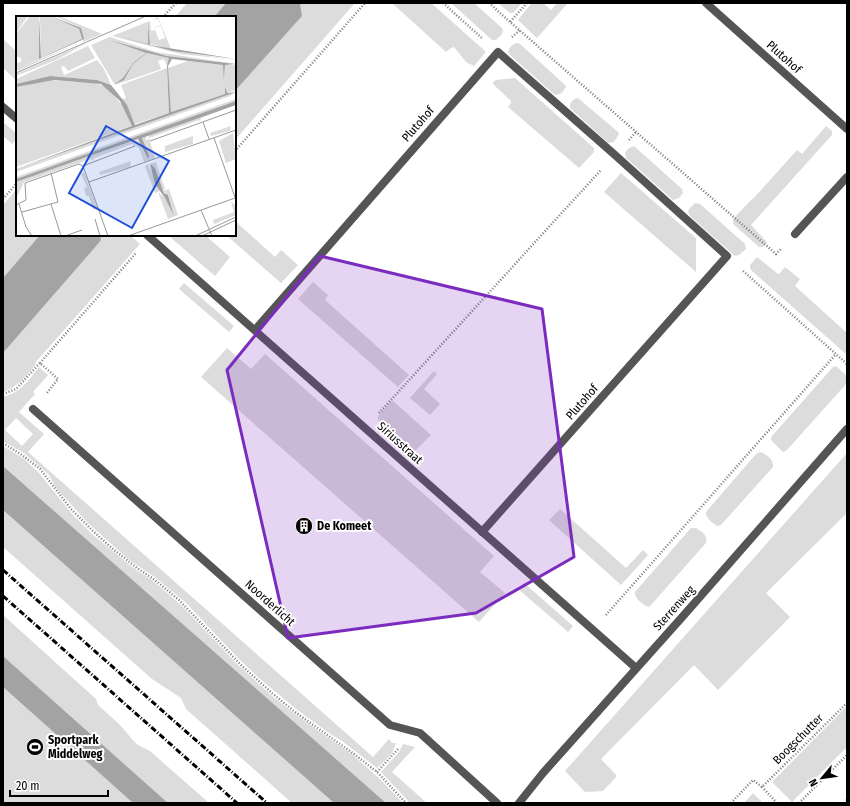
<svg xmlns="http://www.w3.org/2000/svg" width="850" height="806" viewBox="0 0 850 806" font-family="'Fira Sans Condensed',sans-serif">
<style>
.green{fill:#dcdcdc;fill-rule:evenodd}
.water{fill:#a3a3a3}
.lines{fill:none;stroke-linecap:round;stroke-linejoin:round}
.path{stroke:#777;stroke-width:2.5;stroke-dasharray:1 2;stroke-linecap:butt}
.service{stroke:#555;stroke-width:8}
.minor{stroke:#555;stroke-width:8}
.rail{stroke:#000;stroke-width:3;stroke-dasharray:6 2 1 2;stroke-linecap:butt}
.marked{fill:#7b2cbf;fill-opacity:0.2;stroke:#7b2cbf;stroke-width:3;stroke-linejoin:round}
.labels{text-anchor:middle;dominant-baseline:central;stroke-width:4;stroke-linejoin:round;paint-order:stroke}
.street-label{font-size:12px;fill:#000;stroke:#fff}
.poi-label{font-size:12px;font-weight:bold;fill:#000;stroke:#fff;text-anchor:start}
.inset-road{fill:none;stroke:#999;stroke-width:1}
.view{fill:#1d4ed8;fill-opacity:0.15;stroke:#1d4ed8;stroke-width:2}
.inset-edge{fill:none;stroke:#000;stroke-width:2}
</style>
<rect width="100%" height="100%" fill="#fff"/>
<!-- green -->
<path class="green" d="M187 3H226L214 17H175Z
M300 3H355L235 140V91L302 16Z
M392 3H431L485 51V53L474 66 466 62 454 47 451 48 446 52Z
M451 3H474L502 28 503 31 502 34 496 40H492Z
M498 3H522L513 13H510Z
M532 3H543L551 10 557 3H568L537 38 518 20 520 17Z
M3 39 17 52V81L3 68Z
M517 43 520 44 564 84 566 86C564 91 561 95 555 95L511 56 508 52C509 48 512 44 517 43Z
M515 78 594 148V152L579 168 508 107 511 103V101L493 84V82L496 80Z
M578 98 618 132 619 134 614 142 608 143 570 108C569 103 573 99 578 98Z
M3 122 17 134V139L12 144 3 136Z
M826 126 832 131V135L751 225 767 242 763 247H759L733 224V219L752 199H753L797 150 802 154Z
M634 146 682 189 683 193 679 198 673 200 626 158 625 153 629 148Z
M621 173 696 238V272L604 192Z
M17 189V235H40L3 278V205Z
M695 203 700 204 745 244 746 249 739 255 735 256 691 217 688 212 689 209Z
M235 221 275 257 281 250 298 265 281 283 226 235H235Z
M100 235H130L140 244 35 363 36 364C26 376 18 387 3 392V353L101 240Z
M171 235H205L230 257 215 276 170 237Z
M757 257 778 274 780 273 785 267 800 279 795 286 847 333V355L751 270 750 268V265Z
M313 282 328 295 325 300 409 375 398 387 298 299Z
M184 283 234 326 229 332 179 289Z
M227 348 251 369 265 354 494 556 480 572 505 593 479 622 201 377Z
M836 366 847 376V383L787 450 783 452 771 440V439L772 436 833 367Z
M39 367 48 375 33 392 35 394 19 412 44 434 28 452 373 757 389 739 392 743H396L392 753 377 768 342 741 329 733 296 709 259 678 238 658 203 621 185 602 156 578 128 559 87 522 56 488 49 475 24 453 3 441V397C20 393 29 380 39 367ZM16 418 33 434 22 446 5 430Z
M434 371 437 374 424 389 440 404 430 415 410 398Z
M392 400 431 435 416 450H411L378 420V416Z
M3 446 23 458 39 473 72 514 92 534 136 570 152 580 181 605 237 664 272 696 295 714 353 755 381 780 403 803H386L3 466Z
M760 452C767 454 774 460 773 467L721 525 718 526C713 524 705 517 706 512L756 454Z
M847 453V513L766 593 790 617 718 690 694 665 601 759 617 776 603 791 585 792 565 771Z
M560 509 626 568 643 550 648 555 621 585 549 520Z
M3 510 334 803H292L186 709 181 698 152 679 3 547Z
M691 528H696C702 532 708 535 706 543L651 605 649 607C643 605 634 598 635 592Z
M524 583 573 626 568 632 518 589Z
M3 615 96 699 98 705 120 725 132 739 138 745 150 751 209 803H168L3 656Z
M3 687 133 803H3Z
M847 706V747L792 802 772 782Z
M403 744 415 747 392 772 427 803H410L381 772 399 752Z
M753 793 763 803H744Z"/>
<!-- water -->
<path class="water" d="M226 3H300L302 16 235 91V17H214Z
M40 235H100L101 240 97 245 3 353V278Z
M3 466 386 803H334L3 510Z
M3 656 168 803H133L3 687Z"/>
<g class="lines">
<!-- path -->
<path class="path" d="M443 3 483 39
M489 3 510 22
M527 3 510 22 776 254 781 249
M163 17 176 3
M512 37 520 30
M629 140 636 132
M235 151 365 3
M3 199 17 183
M743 271 847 364
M40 363 136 253
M3 394 16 389 40 363 58 379 46 394
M379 413 601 170
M3 443 22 455 40 469 71 509 94 532 113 549 137 568 155 580 179 600 242 666 273 694 295 712 354 754 377 772 406 803
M606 615 836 354
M377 772 398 749
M762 787 777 803
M731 803 753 780 762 787 847 703
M799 803 847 755
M844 803 847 800"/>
<!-- service -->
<path class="service" d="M706 3 847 129
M795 234 847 177
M255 330 498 52 615 155 727 256 482 532"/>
<!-- minor -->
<path class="minor" d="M3 107 17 119
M147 235 636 668
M33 409 390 725 420 733 497 803
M519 803 543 773 684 615 847 429"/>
<!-- rail -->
<path class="rail" d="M3 570 267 803
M3 596 237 803"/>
</g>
<!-- marked area -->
<path class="marked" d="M320 256 542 309 574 557 476 613 288 638 227 370Z"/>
<!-- icons -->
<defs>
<symbol id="building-disc" viewBox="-11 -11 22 22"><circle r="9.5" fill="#000" stroke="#fff"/><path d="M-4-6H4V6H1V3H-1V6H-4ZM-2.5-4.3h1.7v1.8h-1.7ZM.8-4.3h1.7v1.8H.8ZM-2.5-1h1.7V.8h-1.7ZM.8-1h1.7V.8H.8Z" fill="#fff"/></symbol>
<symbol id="stadium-disc" viewBox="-11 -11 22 22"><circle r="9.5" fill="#000" stroke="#fff"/><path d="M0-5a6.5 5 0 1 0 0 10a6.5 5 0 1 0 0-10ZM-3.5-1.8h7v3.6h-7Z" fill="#fff"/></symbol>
</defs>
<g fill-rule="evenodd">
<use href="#building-disc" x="294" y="516" width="20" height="20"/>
<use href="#stadium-disc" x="25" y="737" width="20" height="20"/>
</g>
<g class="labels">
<!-- street labels -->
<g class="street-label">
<text transform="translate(784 57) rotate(42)">Plutohof</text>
<text transform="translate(418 124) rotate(-49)">Plutohof</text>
<text transform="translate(582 402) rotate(-49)">Plutohof</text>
<text transform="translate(400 443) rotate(42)">Siriusstraat</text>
<text transform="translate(270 603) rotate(42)">Noorderlicht</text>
<text transform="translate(674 608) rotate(-48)">Sterrenweg</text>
<text transform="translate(798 739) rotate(-45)">Boogschutter</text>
</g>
<!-- poi labels -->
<g class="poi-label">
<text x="317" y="526">De Komeet</text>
<text x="48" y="740">Sportpark<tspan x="48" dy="14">Middelweg</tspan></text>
</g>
</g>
<!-- overview -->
<g transform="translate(16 16)">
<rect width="220" height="220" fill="#fff"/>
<path d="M0 0H12L0 17ZM14 0H23V43L1 53 63 27 2 55 1 53V47L5 46V42L0 40V18ZM24 0H35L63 13 66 24 25 42ZM39 0H43L86 18 67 26 65 12ZM142 1 155 33 134 28 132 7V28L104 20 156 35 220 44 165 38 96 20 134 5 135 15 139 14 143 24 149 22 145 10 137 12 145 9 142 3 136 4ZM94 21 140 36 220 48 151 40 96 25 130 37 117 47 107 62 98 67 109 62 117 48 131 37 154 42 151 50 148 43 142 45 145 53 99 69 75 29ZM71 27 42 43 0 60V58ZM72 30 79 42 52 55 48 50 45 51 48 59 81 44 88 53 95 69 81 64 34 60 0 68V63ZM172 45 207 49 209 66V49H220V74L211 77 209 70V78L155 96 152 52ZM151 52 153 97 119 108 106 83 110 82 105 69ZM32 64 79 67 90 71 108 91 116 110 0 151V71ZM220 76 214 80 0 156V153ZM220 83V85L0 163V161ZM218 89 185 102 184 106 183 104 133 122 139 142 128 146 123 132 116 128 78 142 76 145 75 143 8 166 0 183V166L120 124 123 125 131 142 126 122 130 120V123L132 124 133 119ZM215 110 214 115 195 120 194 117ZM217 117 220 143 210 147 203 125ZM177 120V128L149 136V130ZM115 145 114 151 84 159 83 156ZM140 146 149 173 147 174 139 152 133 148ZM132 148 144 175 139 177 129 150ZM68 156 81 192 77 194 73 180H70L68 172 71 171 65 158ZM153 173 162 199 152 203 142 176 149 182 158 200 152 179 147 175ZM215 186 219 189 220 199 198 208 197 204 218 196Z" fill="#dcdcdc"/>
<path d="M23 0 25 42 66 23 63 13 35 0 65 12 68 23 1 53 23 43ZM132 6 134 29 220 43 156 35 104 21 132 28ZM93 24 151 40 220 48 209 49 208 66 207 49 156 43 152 50 155 96 209 78V70L211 77 220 76 0 153 116 110 104 85 85 68 38 64 0 71V68L34 60 81 64 95 69 111 89 119 109 153 97 151 50 153 42 131 37 117 48 108 64 98 68 107 62 117 47 130 37ZM220 85V89L126 122 133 140 132 143 122 123 0 166V163ZM134 148 139 152 148 177 152 179 158 200 149 182 139 168Z" fill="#a3a3a3"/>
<path class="inset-road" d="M0 57 130 0M187 106 193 123M198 122 220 184M134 125 220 94M67 150 92 220M67 150 119 130M73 166 220 114M3 188 10 211 16 220M35 188 45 220M0 189 10 184 9 167 63 148 67 150M185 194 196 220M6 196 42 186 35 157M79 203 84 220M49 220 66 214M112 220 219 182M179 220 220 201M186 220 220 204"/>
<path class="view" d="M90 110 153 145 116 212 53 177Z"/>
<rect width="220" height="220" class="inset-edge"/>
</g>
<!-- border -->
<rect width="850" height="806" fill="none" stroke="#000000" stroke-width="8"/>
<!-- north arrow -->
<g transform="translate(822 778) rotate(241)" stroke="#ffffff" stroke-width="3" paint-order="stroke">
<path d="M0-3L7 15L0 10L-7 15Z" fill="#000000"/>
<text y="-6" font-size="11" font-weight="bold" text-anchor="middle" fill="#000000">N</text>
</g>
<!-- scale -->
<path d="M10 790v6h98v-6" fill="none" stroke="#000000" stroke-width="2"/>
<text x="16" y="790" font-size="12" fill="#000000" stroke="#ffffff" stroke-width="3" paint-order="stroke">20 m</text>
</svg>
